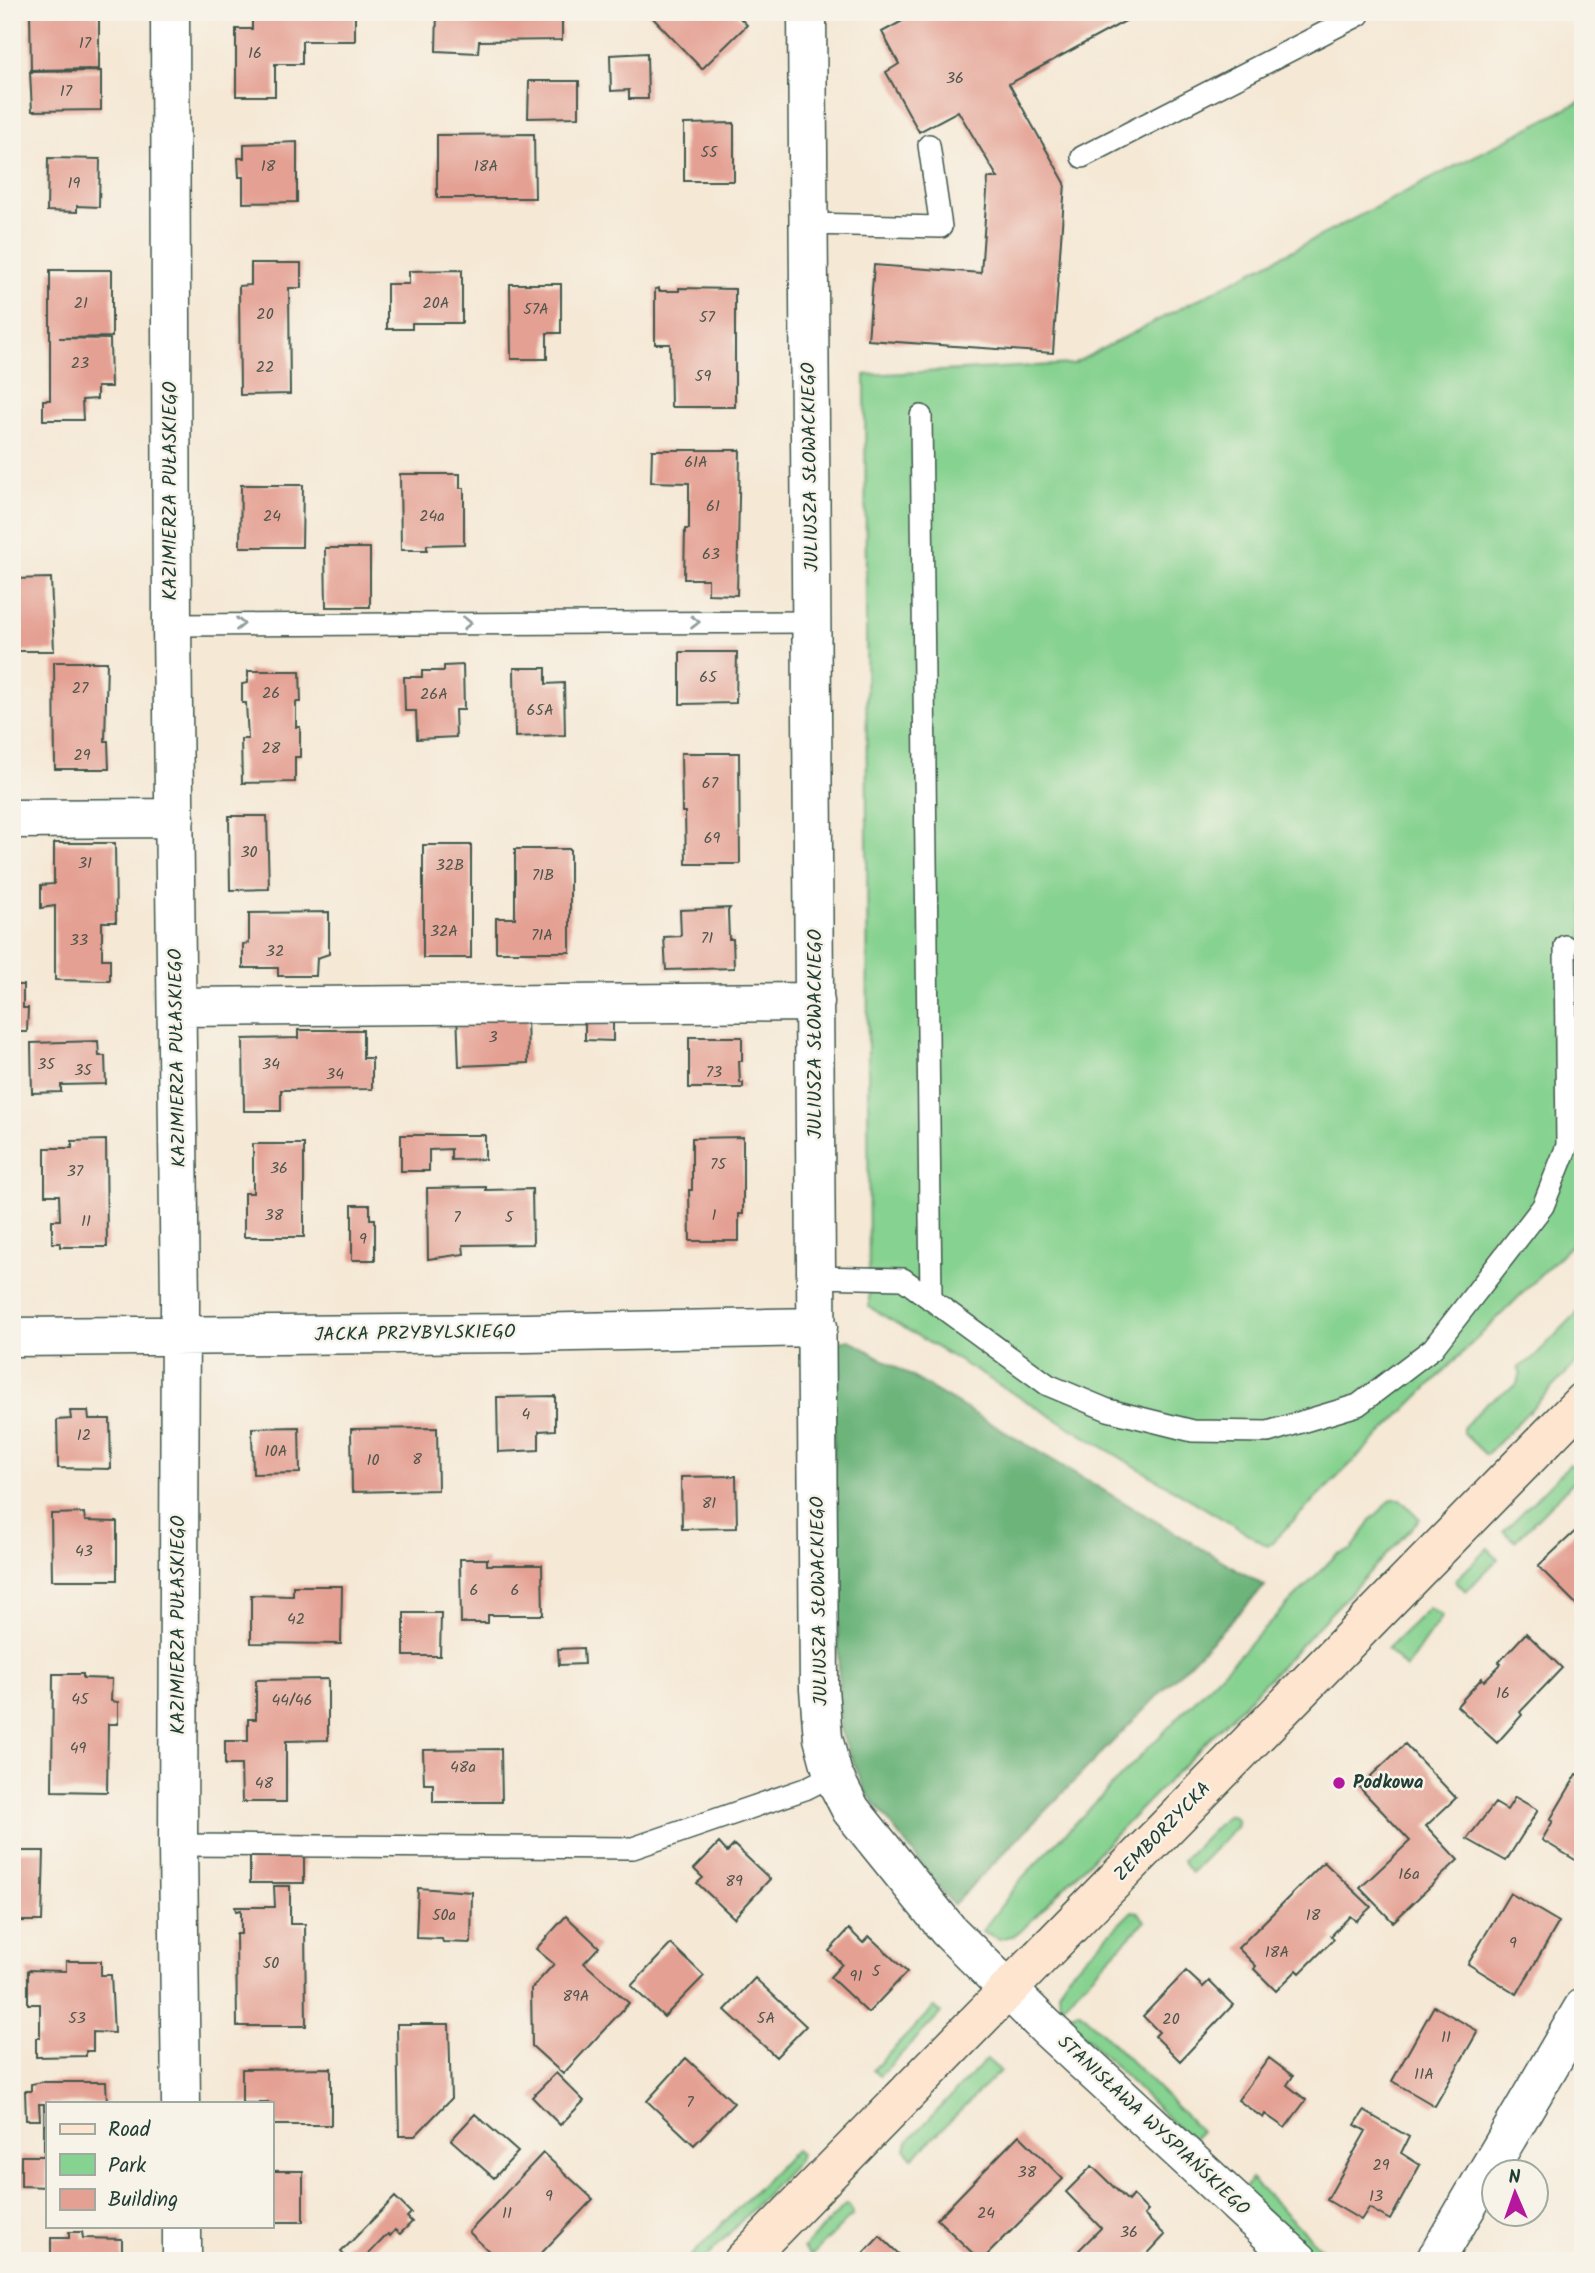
<svg xmlns="http://www.w3.org/2000/svg" width="1595" height="2273" viewBox="0 0 1595 2273" font-family="Kalam,sans-serif">
<style>
.green{fill:#86d290;stroke:#528862;stroke-width:2}
.forest{fill:#6cb47a;stroke:#467857;stroke-width:2}
.building{fill:#e4a093}
.lines{fill:none;stroke-linecap:round;stroke-linejoin:round}
.lane-casing{stroke:#3f574c;stroke-width:24}
.street-casing{stroke:#3f574c;stroke-width:41}
.secondary-casing{stroke:#3f574c;stroke-width:41}
.lane{stroke:#fff;stroke-width:21}
.street{stroke:#fff;stroke-width:38}
.secondary{stroke:#fde5d0;stroke-width:38}
.oneway{stroke:#8f9e9a}
.poi-dot{fill:#b5179e;stroke:#f7f3e8;stroke-width:2.5}
.labels{text-anchor:middle;dominant-baseline:central;stroke-width:5;stroke-linejoin:round;paint-order:stroke}
.number-label{font-size:16px;fill:#50564c}
.street-label{font-size:19px;fill:#1f3d34;stroke:#f7f3e8}
.poi-label{font-size:19px;font-weight:bold;fill:#1f3d34;stroke:#f7f3e8;text-anchor:start}
</style>
<rect width="100%" height="100%" fill="#f7f3e8"/>
<filter id="ink" filterUnits="userSpaceOnUse"><feTurbulence type="fractalNoise" baseFrequency=".0143" numOctaves="2"/><feDisplacementMap in="SourceGraphic" scale="14" xChannelSelector="R" yChannelSelector="G"/><feConvolveMatrix kernelMatrix="1 2 1 2 8 2 1 2 1" color-interpolation-filters="sRGB"/></filter>
<filter id="wash" filterUnits="userSpaceOnUse"><feTurbulence type="fractalNoise" baseFrequency=".00686" numOctaves="4" result="noise"/><feDisplacementMap in="SourceGraphic" scale="28" xChannelSelector="R" yChannelSelector="G"/><feGaussianBlur stdDeviation="1.57" result="paint"/><feColorMatrix in="noise" values="0 0 0 0 0 0 0 0 0 0 0 0 0 0 0 0 0 1.4 0 .05"/><feComposite in="paint" operator="in"/></filter>
<g filter="url(#wash)">
<rect width="100%" height="100%" fill="#f5e8d5"/>
<!-- green -->
<path class="green" d="M1583 100V1233L1268 1546 869 1307 865 375 1073 364Z
M1583 1307V1356L1486 1455 1463 1433V1428L1486 1403 1516 1385 1521 1374 1518 1368 1532 1359Z
M1570 1464 1581 1474 1515 1541 1504 1531Z
M1392 1499H1400L1420 1519 1278 1669 1023 1929 1016 1935 999 1939 982 1931 1024 1876 1337 1554 1352 1550 1371 1520Z
M1488 1548 1498 1559 1466 1591 1455 1581Z
M1429 1608 1442 1616 1406 1668 1387 1649Z
M1227 1816H1233L1237 1820V1826L1191 1873 1184 1864 1183 1860Z
M1132 1911 1138 1912 1145 1921 1060 2008 1059 1992 1068 1975Z
M934 2007 941 2013 880 2076 873 2070Z
M1075 2012H1081L1201 2131 1191 2141 1067 2019Z
M987 2059 1000 2071 913 2158 905 2149 908 2141Z
M795 2150 800 2154 797 2162 703 2261H686Z
M1251 2179 1334 2261H1313L1243 2190Z
M845 2205H849L853 2214 811 2256 803 2248Z"/>
<!-- forest -->
<path class="forest" d="M850 1340 1265 1586 953 1905 866 1792 840 1730 831 1343Z"/>
<g id="blocks">
<!-- building -->
<path class="building" d="M30 12H99V69L31 70Z
M252 12H355V41H302V64H275V96H236V29H252Z
M437 12H562V40L479 41 478 53 436 51Z
M647 12H734L747 25 702 69Z
M919 12H1142L1009 84 1065 183 1053 353 868 340 874 265 981 273 988 178H998L958 111 919 132 886 72 899 64 882 32Z
M647 53 648 99H629V90L611 91 610 55Z
M101 71V110L32 111 30 72Z
M529 81H579V117L528 118Z
M734 123V181H684V124Z
M534 134 535 198H437V135Z
M297 142V202L243 203V177H239L238 158H244V144Z
M48 158 100 159 99 207 77 206V212L47 211Z
M251 263H301V288H289L290 394 240 395 239 286 251 285Z
M50 270H112V337L59 338 110 339 111 387H97V399L82 400 83 420H43V400H50Z
M462 270V323H412V329H387V284H409V271Z
M510 284H561V333H547V359H511Z
M659 288V291H679V288L735 289V407H671L670 344H655V289Z
M652 450H740L737 595 708 594V579H684L685 529H689V483L651 482Z
M400 474H460V488H464V544L427 545V550H401Z
M241 485H303L302 547H240Z
M325 548H370V607H326Z
M51 578 54 651H12V579Z
M680 652H737L736 703 680 704Z
M54 662H107L105 741H108L109 769H55Z
M463 665 464 710H455L456 737 417 739 416 711H405L404 677H422V671H444V666Z
M514 668H546V684L564 683 565 735 515 737Z
M248 671H300L301 702H296V727H300V757H295V782L242 783 241 739H248L246 703H242V684L248 683Z
M681 753H739L740 864H686L685 812H682Z
M229 816H267L269 889 230 890Z
M54 843H115L116 922H102V959H110V981L55 980V906L41 908V885L54 884Z
M423 845H471V958H423Z
M515 849H570V952H496V918H515Z
M730 908 728 911 729 939H733L734 968 666 970 664 937 681 936 680 910Z
M329 912V954L317 958 316 976H278V968H243V944L249 943V913Z
M12 985H23V1008H28L27 1032H12Z
M527 1010 528 1063 459 1066 457 1011Z
M585 1018H613V1041L585 1040Z
M298 1030H363V1058H372V1089L281 1090V1111H244L243 1039 298 1038Z
M689 1037H742V1061H739L740 1083H743V1088H689Z
M98 1041 99 1056H105L106 1084 61 1085V1092L32 1093 31 1043Z
M401 1135H485V1159L451 1160V1149L429 1150V1171H401Z
M743 1137V1214H739V1241H690L689 1190H692V1138Z
M106 1140 107 1247H60V1243H52V1220H60L59 1195H45V1148H72V1141Z
M253 1144H304V1237H244V1193H253Z
M486 1187V1190L532 1189 533 1244 463 1245 464 1254 428 1259 427 1188Z
M352 1205H370V1219H375V1260H352Z
M555 1396V1430L539 1431V1450L498 1452 497 1397Z
M70 1411H88L89 1419H110L111 1469 58 1468 57 1420 71 1419Z
M299 1427 300 1473 253 1474 252 1428Z
M437 1428 438 1490 352 1492 351 1429Z
M736 1476 737 1528 682 1529 681 1477Z
M84 1513 85 1521 117 1522V1580H52L51 1514Z
M1583 1524V1597L1576 1604 1538 1566Z
M460 1559H487V1565H542L543 1615H488V1623H461Z
M12 1582H16V1600H12Z
M293 1586H342L341 1644 251 1643V1595L293 1596Z
M404 1613H441L440 1656H404Z
M1526 1633 1562 1668 1520 1712 1522 1715 1497 1743 1457 1706 1482 1678 1484 1681 1501 1664 1499 1662Z
M583 1648 584 1664 559 1665 558 1649Z
M53 1674H83V1678L112 1679 111 1701 118 1702V1724H108L107 1792 52 1791Z
M328 1679V1740L286 1741V1802H242L241 1765H225V1741H248V1719H256V1680Z
M1405 1744 1456 1798 1426 1826 1458 1860 1393 1922 1360 1888 1410 1841 1359 1787Z
M501 1749 502 1802H433V1784H424L423 1750Z
M1577 1774 1583 1777V1851L1577 1861 1542 1840 1553 1821 1550 1820Z
M1515 1797 1538 1810 1506 1861 1467 1839 1495 1803 1507 1810Z
M719 1843 727 1852 734 1845 770 1879 734 1918 697 1883 703 1878 694 1869Z
M16 1851H44L42 1921H12V1857H15Z
M250 1857H304V1883H250Z
M1324 1862 1371 1907 1356 1921 1350 1916 1331 1936 1334 1939 1300 1973 1297 1970 1276 1991 1254 1969 1256 1966 1238 1948Z
M274 1886H290V1924H305L306 2026H237L236 1934H241V1910L236 1911 235 1907H275Z
M418 1888 472 1892 471 1943 443 1942 442 1939 416 1938Z
M1510 1893 1559 1922 1517 1994 1468 1964Z
M566 1916 599 1947 584 1963 629 2003 563 2074 532 2046 531 1989 554 1964 536 1949Z
M849 1929 863 1943 869 1936 907 1972 868 2013 830 1977 842 1964 829 1951Z
M671 1944 704 1976 664 2017 631 1986Z
M66 1961H101V1975H111L114 2033 93 2032V2051H86V2056L36 2057V2038H40V2004H28V1970L66 1971Z
M1186 1971 1203 1987 1209 1981 1233 2005 1180 2061 1155 2036 1159 2032 1143 2016Z
M755 1978 806 2026 776 2057 725 2010Z
M1434 2006 1478 2031 1435 2106 1392 2081Z
M397 2024H449L451 2099 415 2136H399Z
M686 2058 734 2103 694 2145 647 2101Z
M1269 2058 1293 2076 1287 2085 1306 2100 1285 2128 1265 2114 1263 2118 1238 2100Z
M331 2068V2125H271V2103H242V2069Z
M556 2073 584 2101 560 2125 532 2097Z
M43 2082H106L107 2103H47V2187L21 2186V2156H44V2104H39L40 2120H26L25 2091H31V2084Z
M1364 2111 1409 2137 1401 2153 1420 2165 1390 2220 1369 2208 1361 2220 1327 2200 1366 2131 1355 2125Z
M475 2114 518 2152 494 2178 451 2140Z
M1019 2135 1063 2179 981 2261 937 2219Z
M543 2153 593 2199 534 2261H499L469 2232Z
M1092 2166 1128 2201 1133 2195 1148 2211 1144 2215 1165 2235 1141 2261H1090L1079 2250 1101 2228 1066 2192Z
M271 2171H303V2222H271Z
M395 2197 411 2213 407 2217 412 2222 400 2234 395 2230 390 2236 388 2234 362 2261H350L341 2252Z
M69 2232H82L83 2238 122 2239V2261H51V2238H69Z
M880 2236 906 2261H869L863 2254Z"/>
</g>
</g>
<g filter="url(#ink)">
<use href="#blocks" fill-opacity="0" stroke="#3f574c" stroke-width="2"/>
<g class="lines">
<defs>
<path id="lane" d="M1082 157 1359 15 1358 12
M808 224 941 227 929 145
M921 416 931 1300
M172 625 812 622
M817 1277 903 1279 1048 1385 1108 1410 1193 1431 1268 1432 1358 1405 1433 1348 1543 1206 1567 1146 1565 946
M178 1845 633 1848 805 1789 833 1775"/>
<path id="street" d="M170 12 172 625 180 1303 178 1845 181 2103
M807 12 819 1689 823 1738 833 1775 851 1810 948 1930 1046 2027 1299 2261
M12 819 175 818
M178 1007 815 1002
M12 1337 525 1333 818 1327
M182 2226V2261
M1435 2261 1583 2008"/>
<path id="secondary" d="M743 2261 1583 1401"/>
</defs>
<!-- lane casing -->
<use href="#lane" class="lane-casing"/>
<!-- street casing -->
<use href="#street" class="street-casing"/>
<!-- secondary casing -->
<use href="#secondary" class="secondary-casing"/>
<!-- lane -->
<use href="#lane" class="lane"/>
<!-- street -->
<use href="#street" class="street"/>
<!-- secondary -->
<use href="#secondary" class="secondary"/>
</g>
<!-- one-way arrows -->
<defs><path id="oneway-chevron" d="M-2-3.5L2.5 0L-2 3.5" fill="none" stroke-width="1.6" stroke-linecap="round" stroke-linejoin="round" transform="scale(1.75)"/></defs>
<g class="oneway">
<use href="#oneway-chevron" transform="translate(695 622)"/>
<use href="#oneway-chevron" transform="translate(467 623)"/>
<use href="#oneway-chevron" transform="translate(240 624)"/>
</g>
</g>
<!-- markers -->
<circle class="poi-dot" cx="1339" cy="1783" r="7"/>
<g class="labels">
<!-- number labels -->
<g class="number-label">
<text x="85" y="43">17</text>
<text x="255" y="53">16</text>
<text x="955" y="78">36</text>
<text x="66" y="91">17</text>
<text x="709" y="152">55</text>
<text x="268" y="166">18</text>
<text x="486" y="166">18A</text>
<text x="74" y="183">19</text>
<text x="81" y="303">21</text>
<text x="436" y="303">20A</text>
<text x="536" y="309">57A</text>
<text x="265" y="314">20</text>
<text x="707" y="317">57</text>
<text x="80" y="363">23</text>
<text x="265" y="367">22</text>
<text x="703" y="376">59</text>
<text x="696" y="462">61A</text>
<text x="713" y="506">61</text>
<text x="272" y="516">24</text>
<text x="432" y="516">24a</text>
<text x="711" y="554">63</text>
<text x="708" y="677">65</text>
<text x="80" y="688">27</text>
<text x="271" y="693">26</text>
<text x="434" y="694">26A</text>
<text x="540" y="710">65A</text>
<text x="271" y="748">28</text>
<text x="82" y="755">29</text>
<text x="710" y="783">67</text>
<text x="712" y="838">69</text>
<text x="249" y="852">30</text>
<text x="85" y="863">31</text>
<text x="450" y="865">32B</text>
<text x="543" y="875">71B</text>
<text x="444" y="931">32A</text>
<text x="542" y="935">71A</text>
<text x="707" y="938">71</text>
<text x="79" y="940">33</text>
<text x="275" y="951">32</text>
<text x="493" y="1037">3</text>
<text x="46" y="1064">35</text>
<text x="271" y="1064">34</text>
<text x="83" y="1070">35</text>
<text x="714" y="1072">73</text>
<text x="335" y="1074">34</text>
<text x="718" y="1164">75</text>
<text x="279" y="1168">36</text>
<text x="75" y="1171">37</text>
<text x="274" y="1215">38</text>
<text x="714" y="1215">1</text>
<text x="457" y="1217">7</text>
<text x="509" y="1217">5</text>
<text x="86" y="1221">11</text>
<text x="363" y="1239">9</text>
<text x="526" y="1414">4</text>
<text x="84" y="1435">12</text>
<text x="276" y="1451">10A</text>
<text x="417" y="1459">8</text>
<text x="373" y="1460">10</text>
<text x="709" y="1503">81</text>
<text x="84" y="1551">43</text>
<text x="474" y="1590">6</text>
<text x="515" y="1590">6</text>
<text x="296" y="1619">42</text>
<text x="1503" y="1693">16</text>
<text x="80" y="1699">45</text>
<text x="292" y="1700">44/46</text>
<text x="78" y="1748">49</text>
<text x="463" y="1767">48a</text>
<text x="264" y="1783">48</text>
<text x="1409" y="1874">16a</text>
<text x="734" y="1881">89</text>
<text x="444" y="1915">50a</text>
<text x="1313" y="1915">18</text>
<text x="1513" y="1943">9</text>
<text x="1277" y="1952">18A</text>
<text x="271" y="1963">50</text>
<text x="876" y="1971">5</text>
<text x="856" y="1976">91</text>
<text x="576" y="1996">89A</text>
<text x="77" y="2018">53</text>
<text x="766" y="2018">5A</text>
<text x="1171" y="2019">20</text>
<text x="1446" y="2037">11</text>
<text x="1424" y="2074">11A</text>
<text x="690" y="2102">7</text>
<text x="1381" y="2165">29</text>
<text x="1027" y="2172">38</text>
<text x="549" y="2196">9</text>
<text x="1376" y="2196">13</text>
<text x="507" y="2213">11</text>
<text x="986" y="2213">24</text>
<text x="1129" y="2232">36</text>
</g>
<!-- street labels -->
<g class="street-label">
<text transform="translate(811 467) rotate(-91)">JULIUSZA SŁOWACKIEGO</text>
<text transform="translate(171 491) rotate(-90)">KAZIMIERZA PUŁASKIEGO</text>
<text transform="translate(816 1034) rotate(-90)">JULIUSZA SŁOWACKIEGO</text>
<text transform="translate(178 1058) rotate(-91)">KAZIMIERZA PUŁASKIEGO</text>
<text transform="translate(415 1334) rotate(-1)">JACKA PRZYBYLSKIEGO</text>
<text transform="translate(820 1601) rotate(-91)">JULIUSZA SŁOWACKIEGO</text>
<text transform="translate(179 1625) rotate(-90)">KAZIMIERZA PUŁASKIEGO</text>
<text transform="translate(1163 1832) rotate(-46)">ZEMBORZYCKA</text>
<text transform="translate(1153 2126) rotate(43)">STANISŁAWA WYSPIAŃSKIEGO</text>
</g>
<!-- poi labels -->
<g class="poi-label">
<text x="1353" y="1783">Podkowa</text>
</g>
</g>
<!-- margin -->
<rect width="1595" height="2273" fill="none" stroke="#f7f3e8" stroke-width="42"/>
<!-- legend -->
<rect x="46" y="2102" width="228" height="126" fill="#f7f3e8" stroke="#a1aaa0" stroke-width="2"/>
<rect x="60" y="2124" width="35" height="10" fill="#fde5d0" stroke="#a1aaa0" stroke-width="2"/>
<text x="108" y="2136" font-size="21" fill="#1f3d34">Road</text>
<rect x="60" y="2154" width="35" height="21" fill="#86d290" stroke="#a1aaa0" stroke-width="2"/>
<text x="108" y="2172" font-size="21" fill="#1f3d34">Park</text>
<rect x="60" y="2189" width="35" height="21" fill="#e4a093" stroke="#a1aaa0" stroke-width="2"/>
<text x="108" y="2206" font-size="21" fill="#1f3d34">Building</text>
<!-- north arrow -->
<g transform="translate(1515 2193) rotate(358)"><circle r="33" fill="#f7f3e8" stroke="#a1aaa0" stroke-width="2"/>
<path d="M0-5L12 26L0 18L-12 26Z" fill="#b5179e"/>
<text y="-10" font-size="19" font-weight="bold" text-anchor="middle" fill="#1f3d34">N</text>
</g>
</svg>
